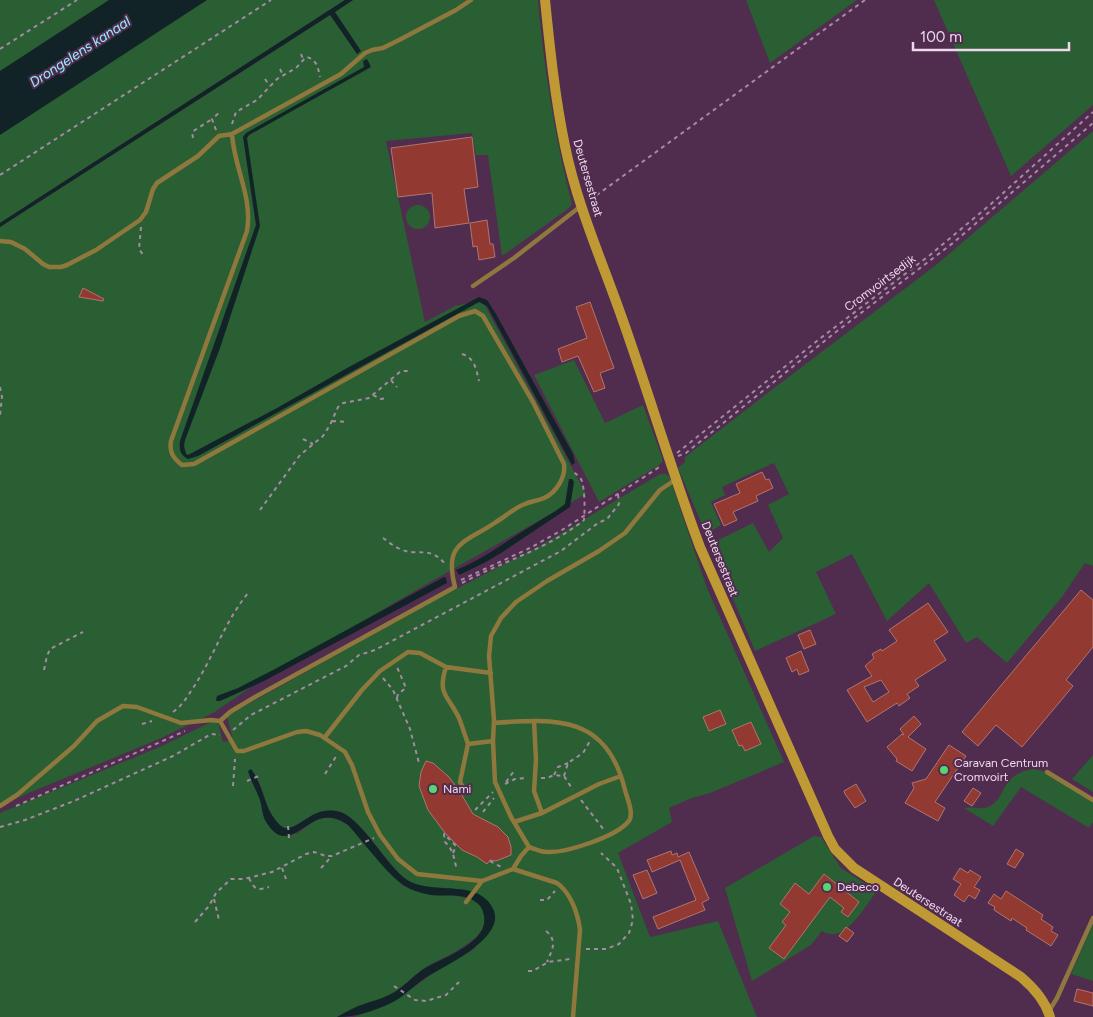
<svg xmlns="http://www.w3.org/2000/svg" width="1093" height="1017" viewBox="0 0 1093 1017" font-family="Figtree,sans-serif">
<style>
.green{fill:#2a5e33}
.water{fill:#112326}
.building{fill:#923a32;stroke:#b0756e;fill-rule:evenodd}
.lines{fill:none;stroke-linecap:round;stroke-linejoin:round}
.path{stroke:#a689a4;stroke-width:2;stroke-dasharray:4 4;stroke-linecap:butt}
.lane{stroke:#8f783e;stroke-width:4.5}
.secondary{stroke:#bf9934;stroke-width:10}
.poi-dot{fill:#57d570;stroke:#502c4f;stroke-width:2}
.labels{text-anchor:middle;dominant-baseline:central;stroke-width:4;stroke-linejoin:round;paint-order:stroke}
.street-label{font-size:12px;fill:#efd8ed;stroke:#502c4f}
.poi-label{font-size:12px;fill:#efd8ed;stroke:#502c4f;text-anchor:start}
.water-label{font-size:14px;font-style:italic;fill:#92f0fe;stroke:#502c4f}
</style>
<rect width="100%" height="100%" fill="#502c4f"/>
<!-- green -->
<path class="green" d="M0 0H345L0 223Z
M353 0H538C544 69 555 137 572 204L568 209 502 256 488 155H476L472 133 386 141 425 322 455 306 482 300 586 494 418 589 257 683 213 713 159 739 0 805V227Z
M746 0H857L770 63Z
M934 0H1093V105L1011 176Z
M1093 131V566L1085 563 1062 597 1007 663 977 637 966 643 929 583 887 621 852 554 816 572 836 614 755 651 710 544 753 523 769 552 783 538 768 505 789 494 774 463 722 487 725 495 711 502 721 525 706 534 678 468 685 462V457L765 395 936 265Z
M406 217a12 12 0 1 1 24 0a12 12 0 1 1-24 0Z
M574 360 605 423 643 405 662 457V462L658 466 599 502 534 375Z
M660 474H667L670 478 707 588 784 762 710 793 692 798 669 808 672 822 618 853 650 937 718 921 757 1017H354L393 1002 439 969 473 950 489 931 495 919 471 891C450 887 426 892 407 880 388 867 358 813 337 811 332 810 308 817 304 820 297 824 293 829 284 828 263 813 267 789 251 769L250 778 257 790 267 822 297 834C315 819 326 811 348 825L403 886 473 899C515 931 443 956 423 969 411 977 403 988 390 995 382 999 373 1001 364 1004 355 1007 346 1012 337 1017H0V813L162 746 217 719 223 742 233 740 227 716 431 602 543 544Z
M1093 755V792L1072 779Z
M1034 769 1043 771 1093 802V822L1089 828 1021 787 993 826 964 808C972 806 980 810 988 807 1008 799 998 774 1034 769Z
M814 836 821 837 841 868 877 891C865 906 844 946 822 931L811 945 752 981 725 888Z
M1093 924V981L1071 974Z"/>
<!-- water -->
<path class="water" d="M109 0H207L0 135V71Z
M345 0H353L335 12 361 51 357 54 330 15 0 227V223Z
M367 59 371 67 249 135 247 138 260 226 220 348 185 440 184 446 186 454 188 455 277 408 349 367 479 297 487 300 496 314 573 454 575 463 572 465 487 306 479 302 198 456 188 459C180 455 179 449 180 441L256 225 243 137 246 133 364 67 363 61Z
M569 479H572L574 482 570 507 501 553 484 563 459 575 456 570C484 559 507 540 533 525 544 518 555 512 565 504Z
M444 577 446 578 447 583 264 681 220 701H217L216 700 217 696 238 688 275 669Z
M251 769C266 789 263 813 284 828 301 830 310 807 336 811 362 815 385 867 409 881 434 895 482 878 494 911 504 939 443 967 425 978 413 986 404 997 391 1003 374 1011 356 1017 337 1017 346 1012 355 1007 364 1004 372 1001 381 999 389 995 402 989 411 978 422 970 440 958 489 944 484 916 483 909 480 904 474 901 461 892 441 898 426 894 418 892 411 890 405 886 388 876 363 841 348 825 341 820 332 816 323 818 302 822 286 854 266 822 262 815 262 807 260 800 256 790 251 781 248 771Z"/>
<!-- building -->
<path class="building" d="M472 137 478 187 464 189 469 223 435 228 432 193 398 197 391 148Z
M487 220 490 244H493L495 257 479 260 477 246 473 247 470 223Z
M83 288 104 299 103 301 79 297Z
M590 302 614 368 600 373 605 388 594 392 578 356 562 362 558 349 587 338 576 307Z
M762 472 766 480 769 479 773 488 756 496 758 501 733 512 737 520 724 526 714 504 740 493 736 484Z
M1081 590 1093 600V647L1066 680 1073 686 1022 747 996 725 978 746 962 732Z
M928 603 948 632 934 641 946 660 915 680 919 686 907 694 910 698 899 706 897 703 867 722 847 690 872 676 865 666 874 658 872 654 881 649 882 651 897 641 889 630ZM881 680 889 692 873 702 864 687Z
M810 630 816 644 804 649 798 635Z
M801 651 809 671 799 675 797 669 792 672 786 658Z
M720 710 726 724 709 731 703 717Z
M914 716 921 724 908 737 926 749 912 771 896 761 897 759 887 747 902 734 904 735 900 729Z
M751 722 761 744 745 751 742 745 739 746 732 730Z
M949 745 966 756 935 802 945 808 938 821 905 803 914 788 912 783 926 779Z
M426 761 433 763 449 777 460 792 473 814 498 827 508 837 511 847V855L496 861 490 860 487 864 477 857 462 850 445 833 428 810 419 786 421 772Z
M856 784 866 801 855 808 845 794 844 791Z
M973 788 981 793 972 806 964 801Z
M1016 849 1024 854 1015 868 1007 864Z
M671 851 672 855 677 853 678 857 689 852 709 899 702 903 705 910 658 929 653 917 696 900 680 860 652 872 647 860Z
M960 868 968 873 970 870 981 877 974 887 980 890 975 899 969 895 964 902 954 895 961 884 953 879Z
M647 870 657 893 643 899 633 875Z
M824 874 859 902 848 917 841 912 844 908 830 897 784 959 769 948 786 925 782 922 790 912 780 904 795 883 809 894Z
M1006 891 1043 915 1041 919 1053 927 1051 931 1058 935 1051 946 1026 930 1027 928 1012 918 1011 921 994 910 995 907 988 903 994 894 1001 899Z
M846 927 854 933 847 942 839 936Z
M1077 989 1093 993V1006L1074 1001Z"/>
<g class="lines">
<!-- path -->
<path class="path" d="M0 49 77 0
M301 54 303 59
M280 69 283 75
M265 79 270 86
M232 124 236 112 257 100 277 79 296 68 306 57C317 59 318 68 320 77
M216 130 212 119 221 111
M193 138 192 132 212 119
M0 175 271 0
M590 200 865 0
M141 227 139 249 144 256
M462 354C475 358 476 369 479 381
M391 380 397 387
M0 387 2 397 0 415
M373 395 381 399 388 398
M332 421 346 422
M303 439 313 444
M677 453 822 337 930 255 991 204 1093 112
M678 456 686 453 832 335 953 243 1093 123
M260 510 300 455 323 436 330 425 338 407 343 403 369 398 401 371H409
M383 538C388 541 394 547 400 549 417 557 430 545 445 564
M461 580 530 548 562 530 661 466
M462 583C503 561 548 549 584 520 585 511 585 487 581 479 578 475 575 473 571 471
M44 670 47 656 50 649 83 632
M383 678 393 690 410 729 419 763
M397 698 398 694 406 688 397 667
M173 712C182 706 187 697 193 688 213 658 226 619 249 592
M142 724 152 721
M233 730 251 715 346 666 359 655 375 650 561 551 598 523 607 519 619 504 618 494
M325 774 337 755
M554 775 558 767 568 763
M564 776 568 763 583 753 590 741
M541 778H547L554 775 564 776 573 790
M247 781 261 775
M506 782 514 771
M505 784 515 779 527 778
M233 786 235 759
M581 800 604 830
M16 806 185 731
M475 810 493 792
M483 812 494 798
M288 826 289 838
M0 827 25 820 74 801 173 756 211 734 220 735
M453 853 456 846 444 834 445 842C454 850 454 860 457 870
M490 861 501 867
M282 868 286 879
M321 868 332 856
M249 878C254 889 257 891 269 887
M214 899 219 920
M540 900H547L555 891
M195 922 209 906 216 893 231 879H244L272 872 306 854 314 852 326 856H332L374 838
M546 931C558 941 552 950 547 962
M586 949H606L619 944 629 933 633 920 631 904 617 868 601 853
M528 971H533L548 962 570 959
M394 986 415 1000 426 1001 446 995 459 982"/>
<!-- lane -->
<path class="lane" d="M232 134 341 74 365 53 372 50 383 48 401 39 456 10 471 0
M0 241 11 242 25 249 43 264 49 267H61L67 265 96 250 140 220 146 212 153 189 157 183 198 156 219 136 232 134C234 167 253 198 247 231L171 441C169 452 173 458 182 465L194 464 459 316 475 311 483 316 533 402 564 464C566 477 556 493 544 498 538 501 531 501 525 504 514 508 506 516 496 522 466 543 443 541 455 587L255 697 230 712 220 721
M473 286 514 258 581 206
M446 667C437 695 448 695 459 718 462 726 465 735 468 744L493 741
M494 723C558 718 607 716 625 790 627 798 635 815 628 822 615 837 566 853 547 852 541 852 535 849 529 847L511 817 495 782 493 741 494 720 489 656 491 636 501 618 516 602 547 581 599 551 625 533 660 490 675 480
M325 737 362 690 380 671 408 652 420 653 446 667 491 673
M1047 772 1093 800
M464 789 460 782 468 744
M0 806 17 795 74 746 97 721 123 706 137 707 181 723 211 720 220 721 237 751H244L297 732 306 731 320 735 345 752 352 765 368 812 380 835 398 859 417 874 482 881 513 869 557 883C571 893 578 914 580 930L573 1017
M542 813 599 784 621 776
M514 822 542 813 534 791 536 760 534 721
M513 869 521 856 529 847
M466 902 482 881
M1049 1011 1057 998 1093 918"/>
<!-- secondary -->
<path class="secondary" d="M545 0C550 49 555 98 565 146 577 205 602 261 622 318 649 394 672 472 700 547L828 836 835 849 854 868 1021 977C1034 988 1045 1000 1050 1017"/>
</g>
<!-- markers -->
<g class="poi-dot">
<circle cx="944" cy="770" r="5"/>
<circle cx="433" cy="789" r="5"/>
<circle cx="827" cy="887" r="5"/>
</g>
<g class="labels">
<!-- street labels -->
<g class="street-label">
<text transform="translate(588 178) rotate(74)">Deutersestraat</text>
<text transform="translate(880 283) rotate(-37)">Cromvoirtsedijk</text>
<text transform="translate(720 559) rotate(68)">Deutersestraat</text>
<text transform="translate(928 902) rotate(33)">Deutersestraat</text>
</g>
<!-- poi labels -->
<g class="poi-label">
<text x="954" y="763">Caravan Centrum<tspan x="954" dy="14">Cromvoirt</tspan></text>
<text x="443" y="789">Nami</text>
<text x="837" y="887">Debeco</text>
</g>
<!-- water labels -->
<g class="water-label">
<text transform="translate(80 52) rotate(-33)">Drongelens kanaal</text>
</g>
</g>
<!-- scale -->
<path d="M913 42v8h156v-8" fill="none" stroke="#efd8ed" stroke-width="2.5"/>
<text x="920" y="42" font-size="15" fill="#efd8ed" stroke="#502c4f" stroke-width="4" paint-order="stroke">100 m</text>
</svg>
